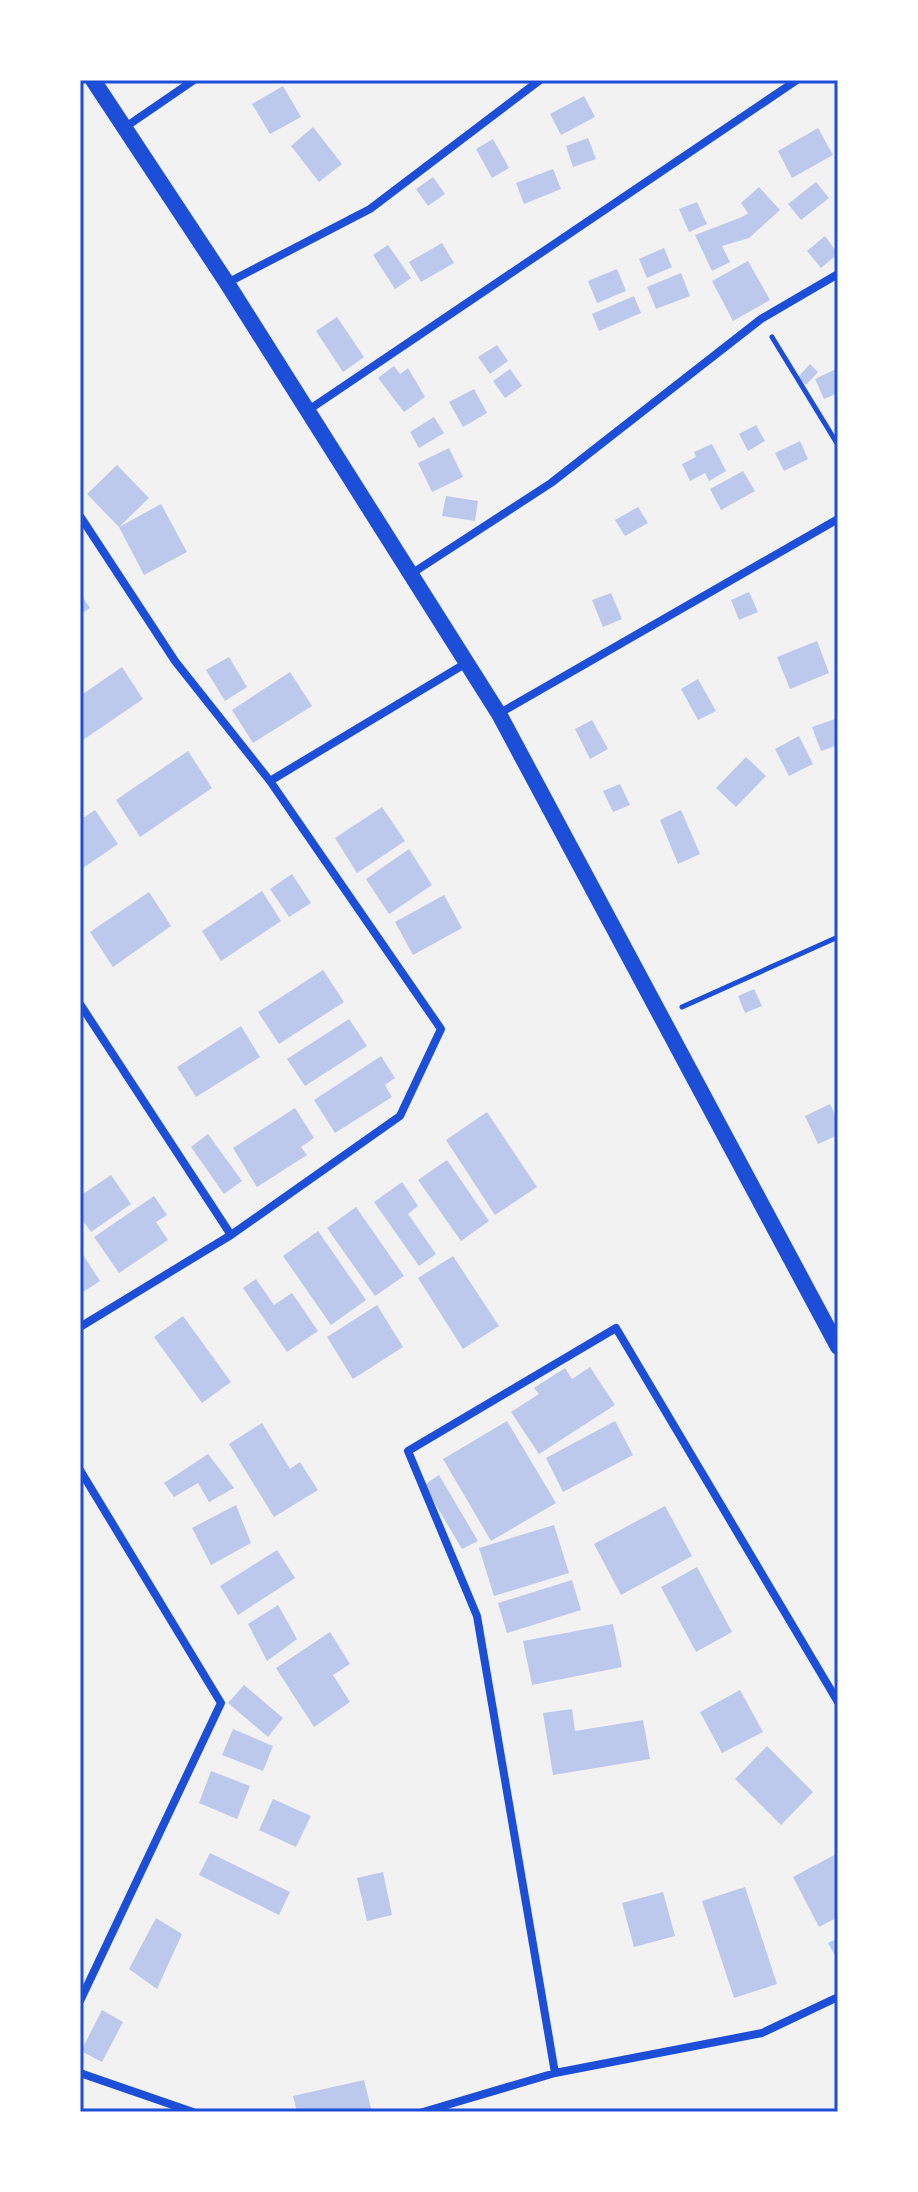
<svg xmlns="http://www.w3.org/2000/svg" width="918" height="2192" viewBox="0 0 918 2192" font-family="'Fira Sans',sans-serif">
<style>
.building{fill:#bdc9ec}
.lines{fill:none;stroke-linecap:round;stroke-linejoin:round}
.path{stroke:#1d4ed8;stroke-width:5}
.minor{stroke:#1d4ed8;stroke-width:8}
.secondary{stroke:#1d4ed8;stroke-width:16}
.neatline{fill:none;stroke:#1d4ed8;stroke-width:3}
</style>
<rect width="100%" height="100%" fill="#f2f2f2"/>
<!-- building -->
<path class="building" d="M283 86 301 117 270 134 252 104Z
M584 96 595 117 561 135 550 114Z
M313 127 342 164 319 182 291 146Z
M818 128 833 155 792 178 778 151Z
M588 138 596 159 573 167 566 146Z
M493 139 509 168 492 178 476 149Z
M553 169 561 189 524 204 516 183Z
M433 177 445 194 428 206 416 189Z
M816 182 829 198 801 220 788 204Z
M759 187 780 210 749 238 722 246 730 262 712 271 695 235 742 217 748 213 741 203Z
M697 202 707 224 689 232 679 209Z
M825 236 838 254 821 268 807 251Z
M442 243 454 263 421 282 409 262Z
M388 245 411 278 395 289 373 255Z
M664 248 672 267 647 278 639 259Z
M748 261 770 300 733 321 712 281Z
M617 269 626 291 597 303 588 281Z
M681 273 690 296 656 309 647 287Z
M634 296 641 313 599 331 592 314Z
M337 317 364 357 343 372 316 331Z
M497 345 508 361 490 374 478 357Z
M810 364 818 372 806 385 798 377Z
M394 366 400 374 408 368 425 397 404 412 378 378Z
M838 368V393L824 399 815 379Z
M510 369 522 386 505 398 493 381Z
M474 389 487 413 463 427 449 402Z
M434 417 444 433 419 448 410 432Z
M756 425 765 441 748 451 739 434Z
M800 441 808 459 784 471 775 453Z
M712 444 726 471 709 481 705 473 690 481 682 464 696 457 694 452Z
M449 448 463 477 432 492 418 463Z
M117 465 149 498 119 527 87 494Z
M743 471 755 491 721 510 710 489Z
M446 496 478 501 475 521 442 516Z
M161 504 187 552 144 575 119 527Z
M638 507 648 523 625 536 615 520Z
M749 592 758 612 739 620 731 600Z
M80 593 90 608 80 615Z
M611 593 622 619 603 627 592 600Z
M817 641 829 673 790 689 777 657Z
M229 657 247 687 225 701 206 670Z
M122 667 143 699 80 742V696Z
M290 672 312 706 253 743 232 710Z
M698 679 716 711 698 720 681 689Z
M838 718V745L821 751 812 727Z
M592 720 608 749 590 759 575 729Z
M799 736 813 764 789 776 775 749Z
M188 751 212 788 140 837 116 800Z
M746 757 766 776 736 807 716 788Z
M620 784 630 805 613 812 603 791Z
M382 807 405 841 357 873 335 838Z
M95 810 118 844 80 870V820Z
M681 810 700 854 678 864 660 820Z
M409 849 432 885 389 914 366 879Z
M292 874 311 903 289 917 270 889Z
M262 891 281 921 221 961 202 931Z
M149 892 171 926 113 967 90 932Z
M444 895 462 928 413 955 395 922Z
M323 970 344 1002 279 1044 258 1012Z
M754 989 762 1006 745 1013 738 996Z
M349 1019 367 1046 305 1086 287 1059Z
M241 1026 260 1057 196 1097 177 1067Z
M381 1056 395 1078 385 1085 392 1097 335 1133 314 1100Z
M830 1104 838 1121V1135L818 1144 805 1116Z
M295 1108 314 1138 301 1147 307 1155 257 1187 233 1148Z
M487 1112 537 1187 495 1215 446 1140Z
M208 1134 242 1181 224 1194 191 1147Z
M447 1160 489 1221 461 1241 418 1180Z
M111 1175 131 1204 91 1232 80 1217V1196Z
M402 1182 418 1206 408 1214 436 1254 419 1266 374 1202Z
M154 1196 167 1215 156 1222 168 1240 119 1273 94 1237Z
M356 1207 404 1276 375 1296 327 1228Z
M318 1231 366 1300 331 1325 283 1256Z
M80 1250 100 1281 80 1294Z
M453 1256 499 1326 463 1349 418 1278Z
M256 1279 274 1305 292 1293 318 1331 287 1352 243 1288Z
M377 1305 403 1347 353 1379 327 1337Z
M183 1316 231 1382 202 1403 154 1337Z
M590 1367 615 1405 539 1454 511 1412 539 1394 534 1388 565 1368 572 1379Z
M507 1421 556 1503 491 1541 443 1459Z
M615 1421 633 1455 563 1492 546 1458Z
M262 1423 290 1469 300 1462 318 1490 274 1517 229 1444Z
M208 1454 234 1488 209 1502 198 1483 174 1497 164 1483Z
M439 1475 478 1541 462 1549 424 1485Z
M236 1505 251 1543 211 1565 192 1528Z
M665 1506 692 1556 621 1595 594 1544Z
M554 1525 569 1573 494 1596 479 1548Z
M277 1550 295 1578 238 1615 220 1586Z
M697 1567 732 1632 696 1652 661 1587Z
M572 1580 581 1610 507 1633 498 1603Z
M278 1605 297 1639 267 1661 248 1624Z
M613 1624 622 1667 532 1685 523 1641Z
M330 1632 350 1664 333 1675 350 1702 314 1727 276 1668Z
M244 1685 283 1718 268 1737 228 1703Z
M740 1690 763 1732 722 1753 700 1712Z
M572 1709 575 1731 643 1720 650 1759 553 1775 543 1713Z
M233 1729 273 1746 263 1771 222 1755Z
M767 1746 813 1792 781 1825 735 1779Z
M211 1771 250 1786 237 1819 199 1803Z
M273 1799 311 1816 296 1847 259 1830Z
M210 1853 290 1892 279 1915 199 1875Z
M838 1853V1917L819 1927 793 1877Z
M383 1872 392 1915 367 1921 357 1878Z
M745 1887 777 1984 734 1998 702 1901Z
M663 1892 675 1936 634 1947 622 1903Z
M156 1918 182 1934 157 1989 129 1969Z
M838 1938V1961L828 1943Z
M102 2010 123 2022 102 2062 81 2051Z
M364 2080 372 2112H297L293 2096Z"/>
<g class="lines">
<!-- path -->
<path class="path" d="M772 337 838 445
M682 1007 838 937"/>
<!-- minor -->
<path class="minor" d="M124 128 194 80
M227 283 370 209 540 80
M307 411 797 80
M80 516 175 661 270 781 441 1029 400 1116 231 1235 80 1327
M411 574 551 483 761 319 838 274
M500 713 838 519
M270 781 468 662
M80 1004 231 1235
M80 1470 221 1703 80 2001
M80 2073 193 2112
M555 2073 477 1616 408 1451 616 1328 838 1702
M423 2112 555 2073 762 2033 838 1997"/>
<!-- secondary -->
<path class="secondary" d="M93 80 227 283 499 714 838 1347"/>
</g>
<!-- border -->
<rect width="918" height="2192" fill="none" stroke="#ffffff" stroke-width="164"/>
<rect x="82" y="82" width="754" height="2028" class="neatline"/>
</svg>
